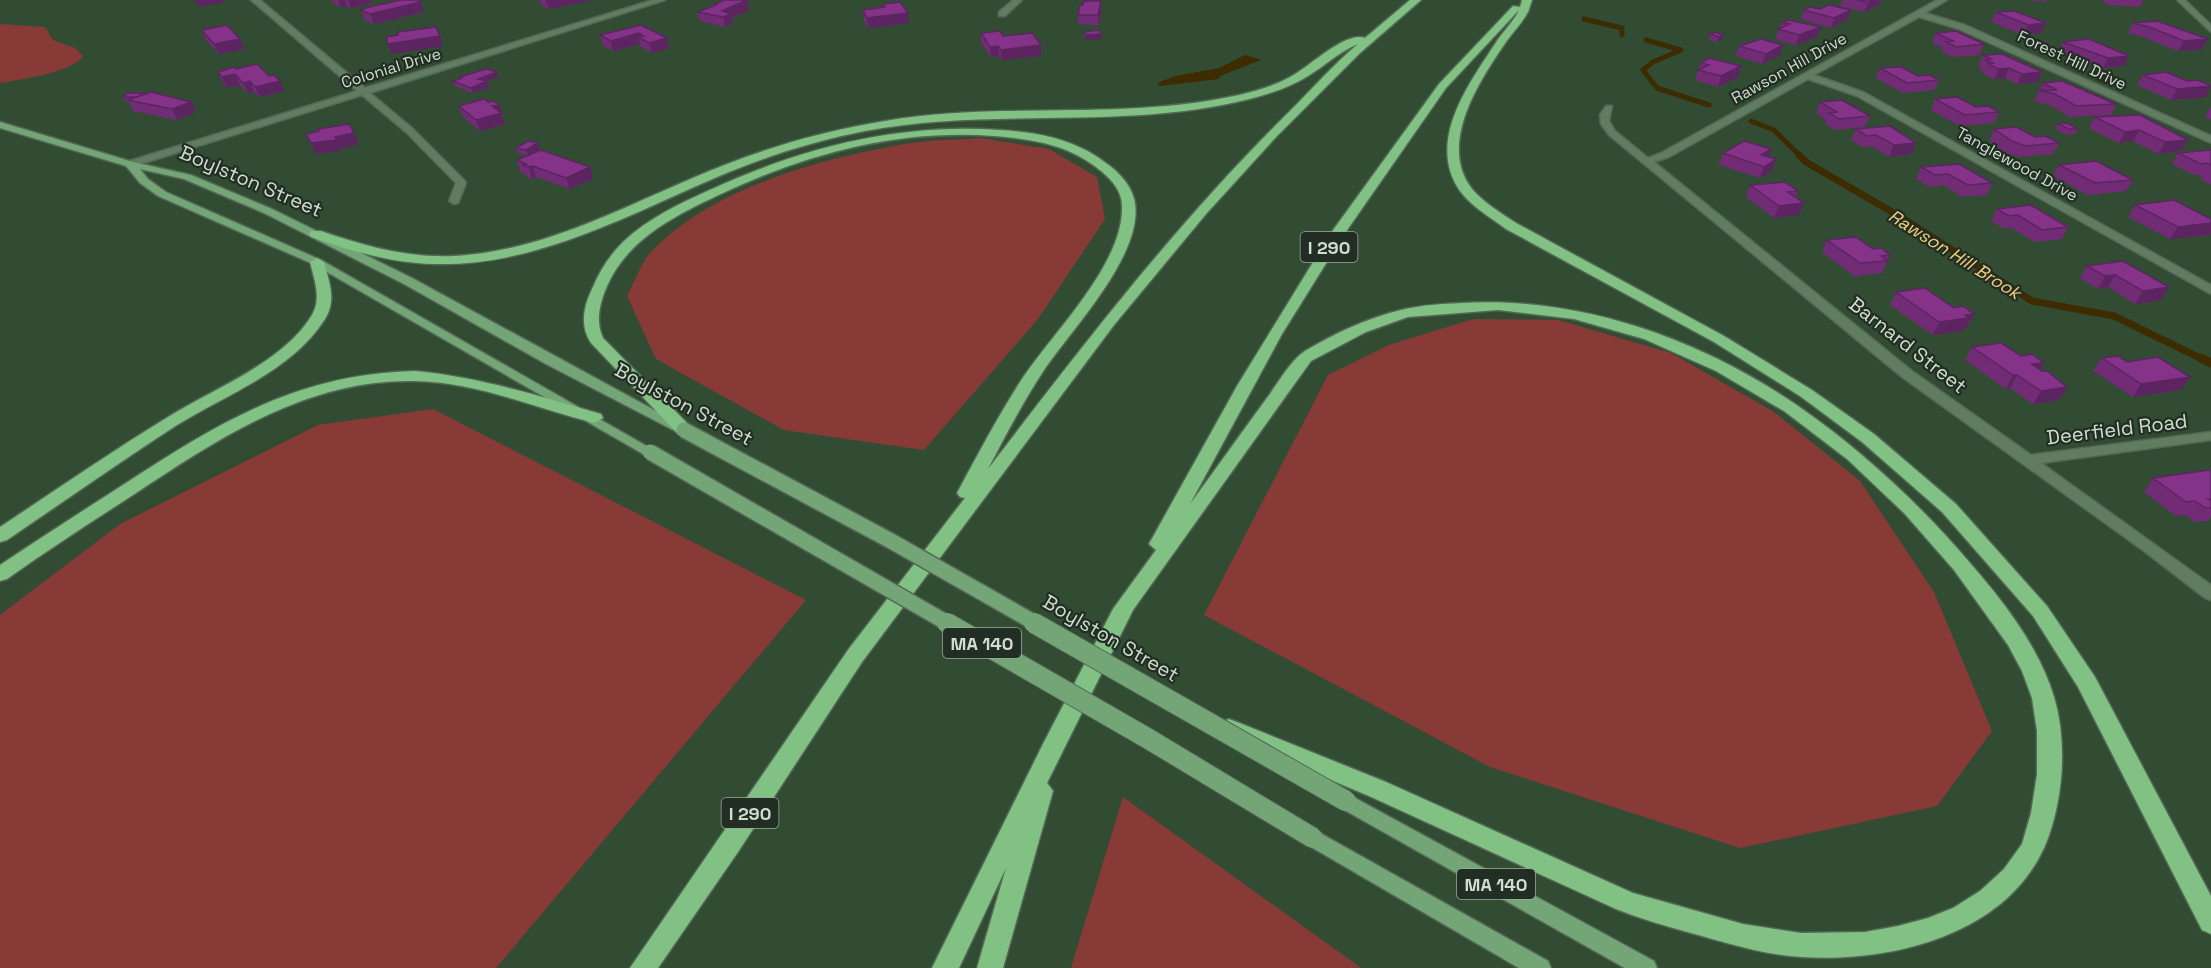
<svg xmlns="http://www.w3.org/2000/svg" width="2211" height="968" viewBox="0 0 2211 968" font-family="'Space Grotesk',sans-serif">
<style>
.green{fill:#883a36}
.water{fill:#3d2c00}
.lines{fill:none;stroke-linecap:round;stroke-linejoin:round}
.stream-far2{stroke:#3d2c00;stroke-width:5}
.stream-far1{stroke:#3d2c00;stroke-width:7}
.stream{stroke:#3d2c00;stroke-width:9}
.minor-casing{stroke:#536854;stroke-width:3}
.major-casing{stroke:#536854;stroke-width:3}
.highway-casing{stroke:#536854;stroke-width:3}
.minor{fill:#607c61;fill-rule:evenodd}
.major{fill:#74a576;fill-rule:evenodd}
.highway{fill:#81c184;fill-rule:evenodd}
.major-bridge-far1-casing{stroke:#536854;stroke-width:18;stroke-linecap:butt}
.major-bridge-casing{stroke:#536854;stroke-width:22;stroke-linecap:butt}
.major-bridge-far1{stroke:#74a576;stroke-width:15}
.major-bridge{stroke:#74a576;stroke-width:20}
.wall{fill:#722c76}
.shaded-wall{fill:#5c2460}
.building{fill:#843389;stroke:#5c2460;stroke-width:1.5}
.labels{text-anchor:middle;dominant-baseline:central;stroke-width:4.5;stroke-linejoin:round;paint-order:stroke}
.far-street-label{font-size:16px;fill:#cfdecf;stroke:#222e23}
.shield{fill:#222e23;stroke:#9ba99b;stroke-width:1.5}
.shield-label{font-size:18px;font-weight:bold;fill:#cfdecf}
.far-water-label{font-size:18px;font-style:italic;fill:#f5cf7c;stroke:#222e23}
.street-label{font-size:20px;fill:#cfdecf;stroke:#222e23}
</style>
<rect width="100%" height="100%" fill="#324c33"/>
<!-- green -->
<path class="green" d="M0 24 45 27 53 40 75 48 83 56C74 72 18 80 0 83Z
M981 138 1049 149 1097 177 1105 219 1038 319 924 450 784 430 656 359 627 296C634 283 641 263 651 252 712 188 819 159 904 144 929 140 956 140 981 138Z
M1473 319 1558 320 1671 353 1774 412 1860 481 1934 592 1992 731 1937 806 1740 848 1490 767 1204 615 1328 375 1389 345Z
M433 409 806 600 496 968H0V615L120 524 318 425Z
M1123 797 1361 968H1071Z"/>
<!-- water -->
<path class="water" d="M1245 55 1261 60 1220 76 1219 79 1160 86 1157 83 1175 76 1219 68Z"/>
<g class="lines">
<!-- stream-far2 -->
<path class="stream-far2" d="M1584 19 1622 28V35
M1646 40 1681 50 1653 62 1643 70 1657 88 1709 105
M1751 121 1774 130 1801 157"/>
<!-- stream-far1 -->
<path class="stream-far1" d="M1799 155 1806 162 1899 216 2032 301 2114 316 2204 360"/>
<!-- stream -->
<path class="stream" d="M2201 358 2211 363"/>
<defs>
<path id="minor" d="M251 0H260L365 88 653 0H665L370 93 413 129 465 181 466 183 458 203 454 204 449 201 456 183 407 133 362 95 134 166H126V162L357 91Z
M1013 0H1022L1005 16H999V12Z
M1937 0H1947L1925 13 1965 25 2211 136V143L1959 29 1919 17 1814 75 1863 92 2211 285V294L1857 96 1808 79 1669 157 1654 162 1912 371 2031 455 2211 432V440L2041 463 2211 585V600L2205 598 2144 551 1902 377 1609 135 1601 124 1600 115 1606 106H1612L1609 121 1615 131 1648 158 1661 153Z
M2177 0H2185L2211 25V32Z"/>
<path id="major" d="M0 122 133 162 191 175 272 209 412 278 689 429 682 433 677 432 546 364 404 284 264 213 184 179 140 169 148 179 166 192 321 260 657 452 655 455H645L313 264 158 196 140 183 126 166 0 128Z
M1346 793 1654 961 1657 968H1625L1339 807 1336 801 1339 795Z
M1313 829 1548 961 1551 968H1519L1306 844 1303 838 1306 832Z"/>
<path id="highway" d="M1410 0H1421L1360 53 1276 137 1206 214 1114 325 862 662 738 852 658 968H630L848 650 965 498 960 497 957 493C977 456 997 418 1020 382 1051 334 1124 265 1122 206 1122 189 1109 177 1096 167 1066 144 1030 139 994 136 899 129 809 153 723 193 678 214 628 238 607 286 600 303 595 320 603 338L690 426 693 430 690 434H678L591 343C579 325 584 305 593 287 600 270 610 255 623 242 648 218 681 203 712 189 804 147 899 123 1000 130 1036 132 1074 139 1103 161 1118 171 1132 185 1135 203 1143 255 1072 329 1044 370 1023 402 1005 436 988 469 1083 345 1178 221 1290 111 1312 89 1334 64 1358 44 1337 53 1326 65 1308 76 1292 86 1275 92 1257 97 1129 132 995 106 865 131 819 140 773 154 729 172 635 211 539 267 434 264 391 263 351 251 311 237L309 234 311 231H321C364 246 408 258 454 256 550 251 635 200 722 166 775 145 829 130 885 121 1002 101 1122 121 1239 95 1256 91 1274 86 1290 77 1308 68 1346 30 1365 38Z
M1522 0H1532L1528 12C1522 23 1513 32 1506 42 1480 80 1437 144 1472 189 1484 203 1501 213 1516 223L1724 336 1812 390 1874 434 1956 504 2047 606 2095 677 2211 896V934L2202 930 2078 687 2033 616 1942 512 1862 442 1800 396 1714 342 1506 229C1490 217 1472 207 1460 191 1426 142 1468 85 1495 44 1502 32 1513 23 1519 10L1446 88 1345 233 1282 334 1190 504C1216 469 1241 433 1267 398 1278 383 1290 361 1305 351 1335 333 1368 318 1401 310 1421 305 1441 304 1462 303 1580 296 1701 339 1798 406 1853 444 1903 489 1948 538 1989 584 2036 637 2054 697 2066 737 2064 786 2052 826 2022 931 1898 963 1802 957 1764 955 1727 943 1691 933 1666 926 1641 919 1616 909L1369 796 1221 734 1218 728 1221 722 1229 719 1237 722 1386 782 1633 893 1743 924 1801 933 1865 932 1898 926 1928 918 1953 908 1980 891 2004 869 2022 844 2031 813 2037 774V731L2032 698 2022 671 2008 645 1954 570 1904 513 1847 459 1784 411 1716 371 1644 339 1574 319 1498 310 1408 317 1366 332 1311 361 1133 610 1047 783 1053 791 1003 968H977L1006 868 959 968H932L1043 744 1113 609 1156 550 1149 544 1237 386 1331 233 1439 84 1513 6 1520 7Z
M317 258 324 262C329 282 337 300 325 319 292 371 227 394 177 425 120 462 63 502 7 540L0 542V527C56 490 111 452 168 417 213 389 284 362 312 315 322 298 314 279 310 262Z
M415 371C479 377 540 396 601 414L603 418 595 423C535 408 477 382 414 381 308 379 221 437 136 493 93 521 49 549 7 579L0 581V565C42 537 84 510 126 483 222 421 298 374 415 371Z"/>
</defs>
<!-- minor casing -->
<use href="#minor" class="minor-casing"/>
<!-- major casing -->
<use href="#major" class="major-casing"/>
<!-- highway casing -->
<use href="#highway" class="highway-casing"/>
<!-- minor -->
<use href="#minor" class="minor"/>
<!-- major -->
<use href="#major" class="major"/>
<!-- highway -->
<use href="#highway" class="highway"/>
<defs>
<path id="major-bridge-far1" d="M684 430 891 541 1037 624
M650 452 949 624"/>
<path id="major-bridge" d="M947 623 1147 738 1313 838
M1034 623 1346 801"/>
</defs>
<!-- major-bridge-far1 casing -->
<use href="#major-bridge-far1" class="major-bridge-far1-casing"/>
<!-- major-bridge casing -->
<use href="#major-bridge" class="major-bridge-casing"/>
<!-- major-bridge-far1 -->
<use href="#major-bridge-far1" class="major-bridge-far1"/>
<!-- major-bridge -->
<use href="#major-bridge" class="major-bridge"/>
</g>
<!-- wall -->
<path class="wall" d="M332 0H371H370L371 3 351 8 347 6 341 7 333 3Z
M540 0H589V1L549 9 541 5Z
M747 0 749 10 732 18 733 23 725 27 700 21 698 12 716 5 715 4Z
M1843 0H1881L1879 5 1864 12 1840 6Z
M2026 0H2046V2Z
M2102 0H2143L2140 7 2107 5Z
M1101 1V11L1099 25 1078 24V15Z
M883 4 909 23 868 28 864 20 863 10 884 8Z
M1820 9 1851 10 1847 20 1831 28 1801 19 1804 10Z
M361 10 424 12 374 24 365 20Z
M1996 12 2046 23 2041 33 2023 35 1991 22Z
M1782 22 1821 27 1817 37 1796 45 1775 39Z
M2133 23 2208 39 2202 49 2178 51 2143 37 2128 33Z
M641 25 669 48 652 53 641 47 640 44 613 51 603 45 600 35Z
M202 30 245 49 219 54 206 40Z
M1715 32 1722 40 1717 42 1709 40 1710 34Z
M981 33 1003 36 1041 45V56L1001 60 999 56 991 57 981 43Z
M1936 33 1984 44 1979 55 1952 57 1942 52 1943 48 1932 43Z
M2063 42 2129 56 2124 66 2103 68 2058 52Z
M1739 46 1780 55 1762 64 1736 56Z
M1983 55 2042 72 2037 82 2017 84 2005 78 1994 79 1983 74 1984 72 1980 70 1981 67 1978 66Z
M1701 63 1741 66 1738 77 1718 87 1695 80Z
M1880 68 1918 76 1939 80 1934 90 1903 93 1876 78Z
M236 69 285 91 260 97 254 92 248 93 240 85 227 88 223 83 218 72Z
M497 72 498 77 487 81 489 87 473 93 455 86 453 81 460 78V77Z
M2143 75 2206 97 2171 100 2137 85Z
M2043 83 2116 104 2111 115 2070 117 2050 105 2034 101Z
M128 93 191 102 196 112 177 120 133 111 129 102H126L123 97Z
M1935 99 1976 107 1999 112 1994 123 1960 126 1931 110Z
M488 102 499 105 505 124 480 131 463 117 459 106Z
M1820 102 1870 116 1865 127 1835 130 1825 124 1826 120 1816 113Z
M2211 107V120L2205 117Z
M2140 115 2181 151 2158 154 2133 141 2119 143 2089 128 2095 117Z
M2058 124 2078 129 2075 134 2066 135 2055 129Z
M1856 129 1916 143 1911 154 1889 157 1871 146 1862 147 1851 140Z
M1994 129 2035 137 2059 143 2053 154 2019 157 2006 153 1989 141Z
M516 148 540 149 528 155 518 153Z
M1771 149 1768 157 1772 171 1760 178 1719 165 1723 153Z
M2211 150V184H2209L2200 179 2202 176 2201 175H2194L2172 164 2178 153Z
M517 160 590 167 593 179 570 189 536 177 532 179 526 177 525 174 520 172Z
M2059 165 2133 180 2126 191 2088 195 2053 176Z
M1921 167 1992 183 1987 195 1962 197 1943 185 1929 187 1916 179Z
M1750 185 1798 191 1796 197 1799 215 1774 218 1746 197Z
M2135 205 2210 235 2170 239 2128 217Z
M1997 209 2068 227 2062 239 2035 242 2011 228H2003L1991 221Z
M1827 240 1873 249 1890 255 1882 273 1854 276 1822 252Z
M2123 261 2161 300 2135 304 2108 287 2098 289 2080 278 2087 266Z
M1896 292 1954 308 1974 314 1967 327 1964 328 1962 331 1933 335 1890 305Z
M1972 347 2040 370 2067 387 2059 400 2033 404 2010 388 2006 389 1965 360Z
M2102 358 2127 362 2181 390 2133 397 2093 371Z
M2211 472V517L2208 521 2195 522 2185 515 2176 516 2144 492 2153 478Z"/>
<!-- shaded-wall -->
<path class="shaded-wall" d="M207 0H225V2L199 7 197 2Z
M338 0H345L347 6 341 7Z
M348 0H371H370L371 3 351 8Z
M546 0H589V1L549 9Z
M747 0 749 10 732 18 733 23 725 27 722 11Z
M1873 0H1881L1879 5 1864 12 1868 3Z
M1101 1V11L1099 25 1098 15Z
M421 2 424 12 374 24 370 14Z
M1851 10 1847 20 1831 28 1834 18Z
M908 13 909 23 868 28 867 18Z
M2046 23 2041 33 2023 35 2028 25Z
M1821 27 1817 37 1796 45 1799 35Z
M639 33 641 38 638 37 640 44 613 51 611 41Z
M1101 34 1102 39 1086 40V35Z
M1723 35 1722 40 1717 42 1719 37Z
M440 36 443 46 392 54 388 44Z
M667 38 669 48 652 53 649 43Z
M240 39 245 49 219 54 214 44Z
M2208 39 2202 49 2178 51 2184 41Z
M1041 45V56L1001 60V50Z
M1783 45 1780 55 1762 64 1766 54Z
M998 46 999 56 991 57 990 47Z
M2129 56 2124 66 2103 68 2108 58Z
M1741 66 1738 77 1718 87 1721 76Z
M2009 68 2005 78 1994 79 1999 69Z
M497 72 498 77 487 81 489 87 473 93 471 88 478 79Z
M2042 72 2037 82 2017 84 2022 74Z
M235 74 240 85 227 88 222 77Z
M250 81 254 92 248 93 243 83Z
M280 81 285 91 260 97 255 87Z
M2211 86 2206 97 2171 100 2177 89Z
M191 102 196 112 177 120 172 109Z
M499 105 505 124 480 131 476 120 492 106Z
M2139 130 2133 141 2119 143 2125 132Z
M354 133 359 144 340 149 341 151 316 154 311 143Z
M2188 140 2181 151 2158 154 2165 142Z
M538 143 540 149 528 155 526 150Z
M1916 143 1911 154 1889 157 1894 145Z
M1771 149 1767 160 1761 155Z
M1776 159 1772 171 1760 178 1764 167Z
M533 166 536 177 532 179 529 167Z
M590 167 593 179 570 189 566 178Z
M1804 203 1799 215 1774 218 1779 206Z
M2211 223V233L2210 235 2170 239 2178 227Z
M2115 275 2108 287 2098 289 2105 276Z
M2169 287 2161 300 2135 304 2143 291Z
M1974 314 1967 327 1964 328 1962 331 1933 335 1939 322Z
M2044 363 2036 376 2032 364Z
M2013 375H2017L2010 388 2006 389Z
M2190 377 2181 390 2133 397 2141 384Z
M2067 387 2059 400 2033 404 2041 391Z"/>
<!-- building -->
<path class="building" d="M195 0H207L197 2Z
M401 0H417L421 2 370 14 361 10 369 7Z
M725 0H747L722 11 731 14 723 17 698 12 718 4H715Z
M1857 0H1873L1868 3Z
M1084 1H1101L1098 15H1078L1080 5H1083Z
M900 2 908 13 867 18 863 10 885 7 883 4Z
M1829 5 1851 10 1834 18 1804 10 1810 7 1820 9Z
M2014 11 2046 23 2028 25 1996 12Z
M1788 20 1821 27 1799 35 1778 29 1790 24 1782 22Z
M2157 21 2208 39 2184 41 2149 27 2133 23Z
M227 25 240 39 214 44 202 30Z
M641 25 667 38 649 43 638 37 644 36 639 33 611 41 600 35Z
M436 27 440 36 388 44 386 37 398 35V32Z
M1099 30 1101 34 1086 35 1084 32Z
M1000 31 1003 36 1032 33 1041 45 1001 50 998 46 990 47 981 33Z
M1956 31 1984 44 1956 47 1946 42 1953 41 1936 33Z
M1715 32 1723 35 1719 37 1710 34Z
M1761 39 1783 45 1766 54 1739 46Z
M2089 39 2129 56 2108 58 2063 42Z
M2002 54 2042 72 2022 74 2009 68 1999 69 1988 64 1993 63 1985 60 1991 59 1983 55Z
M1709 58 1741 66 1721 76 1698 70 1709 65 1701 63Z
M257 64 269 76 274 75 280 81 255 87 250 81 243 83 235 74 222 77 218 72 234 67 236 69Z
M1901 67 1918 76 1930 75 1939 80 1907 83 1880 68Z
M486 69 497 72 478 79 487 81 471 88 453 81 462 78 460 77Z
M2166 72 2187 81 2198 80 2211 86 2177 89 2143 75Z
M2062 81 2116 104 2076 106 2055 94 2039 90H2057L2043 83Z
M151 92 191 102 172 109 128 100Z
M128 93H146L136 97H123Z
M1957 97 1976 107 1988 106 1999 112 1965 115 1935 99Z
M484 99 488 102 493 101 499 105 492 106 501 113 476 120 459 106Z
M1842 100 1870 116 1839 119 1829 113 1837 112 1820 102Z
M2140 115 2188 140 2165 142 2139 130 2125 132 2095 117Z
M2067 123 2078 129H2069L2058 124Z
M349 124 354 133 335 137 337 140 311 143 306 134 319 131 318 129Z
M1890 126 1916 143 1894 145 1876 135 1867 136 1856 129Z
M2016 127 2035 137 2046 136 2059 143 2025 146 2012 141 1994 129Z
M528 141 538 143 526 150 516 148Z
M1744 141 1771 149 1761 155 1776 159 1764 167 1723 153Z
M541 150 590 167 566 178 533 166 529 167 523 165 526 164 517 160Z
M2210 150H2211V165L2207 163 2201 164 2178 153Z
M2096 161 2133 180 2095 183 2059 165Z
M1959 164 1992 183 1968 185 1948 174 1935 175 1921 167Z
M1785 182 1798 191 1788 192 1804 203 1779 206 1750 185Z
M2174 200 2211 219V223L2178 227 2135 205Z
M2031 205 2068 227 2042 230 2018 215 2009 216 1997 209Z
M1856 237 1873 249 1881 248 1890 255 1881 256 1888 261 1860 263 1827 240Z
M2123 261 2169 287 2143 291 2115 275 2105 276 2087 266Z
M1925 288 1954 308 1963 306 1974 314 1965 315 1969 318 1939 322 1896 292Z
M2001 343 2021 356 2032 354 2044 363 2032 364 2042 371H2047L2067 387 2041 391 2017 375H2013L1972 347Z
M2118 356 2127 362 2158 357 2190 377 2141 384 2102 358Z
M2209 470 2211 472V499H2208L2211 501V508H2205L2195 501 2186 502 2153 478Z"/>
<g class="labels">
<!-- far-street labels -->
<g class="far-street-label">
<text transform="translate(2072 60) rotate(25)">Forest Hill Drive</text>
<text transform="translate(391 68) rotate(-17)">Colonial Drive</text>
<text transform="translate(1789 68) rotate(-29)">Rawson Hill Drive</text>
<text transform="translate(2017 164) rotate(29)">Tanglewood Drive</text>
</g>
<!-- shield labels -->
<g class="shield">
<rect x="1300.5" y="232" width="57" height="30" rx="4.5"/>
<rect x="943" y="628" width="78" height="30" rx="4.5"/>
<rect x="721.5" y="798" width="57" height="30" rx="4.5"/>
<rect x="1457" y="869" width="78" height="30" rx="4.5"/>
</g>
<g class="shield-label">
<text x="1329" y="247">I 290</text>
<text x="982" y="643">MA 140</text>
<text x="750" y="813">I 290</text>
<text x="1496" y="884">MA 140</text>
</g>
<!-- far-water labels -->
<g class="far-water-label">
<text transform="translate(1955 254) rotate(32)">Rawson Hill Brook</text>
</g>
<!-- street labels -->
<g class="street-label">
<text transform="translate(251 181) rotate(23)">Boylston Street</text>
<text transform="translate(1908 345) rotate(38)">Barnard Street</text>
<text transform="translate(684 404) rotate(28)">Boylston Street</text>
<text transform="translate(2117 429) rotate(-7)">Deerfield Road</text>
<text transform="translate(1111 638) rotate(30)">Boylston Street</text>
</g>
</g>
</svg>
